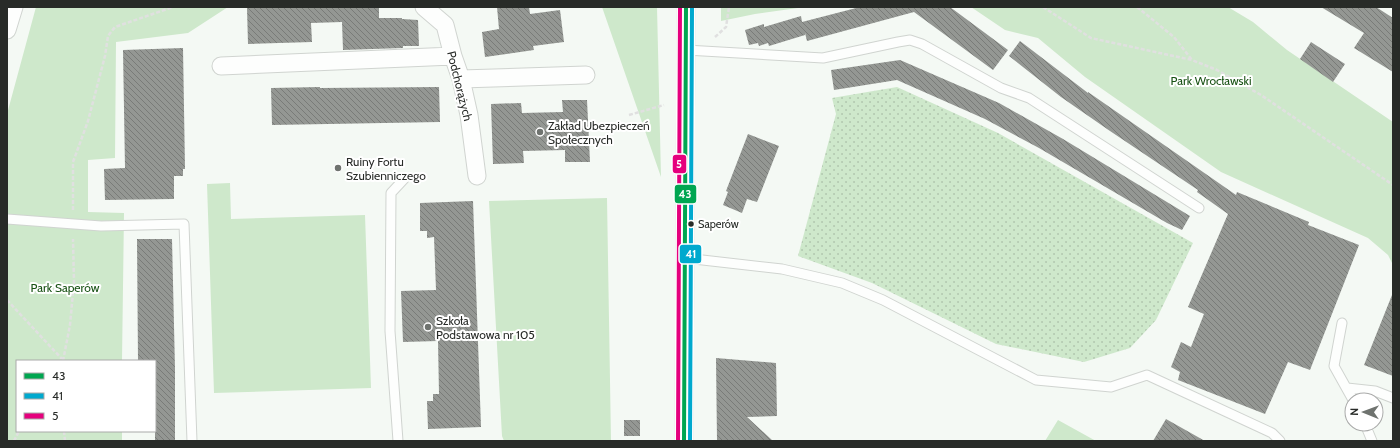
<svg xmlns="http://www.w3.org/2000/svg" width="1400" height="448" viewBox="0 0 1400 448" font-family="Cabin,sans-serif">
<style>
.grass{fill:url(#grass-dots)}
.green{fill:#cee8cb}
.building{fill:url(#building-back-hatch)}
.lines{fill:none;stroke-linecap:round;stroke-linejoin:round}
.lane-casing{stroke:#d0d4d0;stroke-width:11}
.street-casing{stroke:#d0d4d0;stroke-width:19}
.path{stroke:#e0e0e0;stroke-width:2.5;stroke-dasharray:4 2;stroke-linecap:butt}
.lane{stroke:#fdfefd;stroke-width:9}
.street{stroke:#fdfefd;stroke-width:17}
.bus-1-casing{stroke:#fff;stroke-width:7}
.bus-2-casing{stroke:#fff;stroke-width:7}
.bus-3-casing{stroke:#fff;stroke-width:7}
.bus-1{stroke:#00a651;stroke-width:4}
.bus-2{stroke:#00a9ce;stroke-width:4}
.bus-3{stroke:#e5007d;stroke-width:4}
.poi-dot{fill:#6f736f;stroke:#fff;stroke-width:1.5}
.bus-dot{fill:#282b28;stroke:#fff;stroke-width:1.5}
.labels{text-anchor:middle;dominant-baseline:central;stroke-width:4;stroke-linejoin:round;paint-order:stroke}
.bus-label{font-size:11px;fill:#282b28;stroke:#fff;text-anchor:start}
.park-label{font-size:12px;fill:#195215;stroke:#fff}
.street-label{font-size:12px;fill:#282b28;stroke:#fff}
.poi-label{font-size:12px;fill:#282b28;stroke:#fff;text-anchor:start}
.line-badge{stroke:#fff;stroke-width:1.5}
.badge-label{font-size:11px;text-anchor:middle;font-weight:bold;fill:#fff}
</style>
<defs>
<pattern id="grass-dots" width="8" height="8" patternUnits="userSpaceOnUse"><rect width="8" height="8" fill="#cee8cb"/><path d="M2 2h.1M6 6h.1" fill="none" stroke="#b1c7ae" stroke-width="1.8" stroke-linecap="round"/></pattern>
<pattern id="building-back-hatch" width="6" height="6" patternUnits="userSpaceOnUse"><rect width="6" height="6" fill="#949793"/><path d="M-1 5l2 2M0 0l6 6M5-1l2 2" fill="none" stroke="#797b78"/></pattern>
</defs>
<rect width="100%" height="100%" fill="#f4f9f4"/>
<!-- grass -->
<path class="grass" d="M897 87 998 133 1193 243 1156 320 1130 348 1084 362 996 344 872 283 798 256 836 114 832 98Z"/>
<!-- green -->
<path class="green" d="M36 7H228L188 33 116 42 115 158 88 160V212L124 213 122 361H17V431H122V441H7V114Z
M602 7H657L661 177Z
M721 7H805L755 14 721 21Z
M971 7H1228L1253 22 1287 50 1393 122V265L1388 255 1368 238 1221 172 1085 77 1038 38 1005 30Z
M230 183 231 219 365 215 371 388 214 393 207 184Z
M607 198 611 441H504L502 436 489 201Z
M1058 420 1096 441H1045Z"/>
<!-- building -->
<path class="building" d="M277 7H379V18H402V19L418 20 419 46H403V48L343 50 342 22 311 23 312 42 248 44 247 8Z
M497 7H529L530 14 560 10 564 42 533 46 534 50 485 57 482 32 499 29Z
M860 7H950L1008 50 993 70 914 12 807 41 805 33V35L769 46 768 43 759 46 758 43 749 45 745 30 764 24V27L801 16 802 22Z
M1321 7H1376L1393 18V72L1354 48 1364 33Z
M1020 41 1088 93V92L1236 195 1237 192 1309 222 1308 225 1359 245 1310 370 1288 362 1265 414 1178 380 1180 372 1171 367 1181 342 1191 347 1204 314 1188 307 1228 214 1197 192 1198 190 1110 131 1061 97 1009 56Z
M1311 42 1345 64 1333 82 1300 59Z
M183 48 185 169H183V176H174V199L105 200 104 169 125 168 123 50Z
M900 60 999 103 1063 139 1190 216 1182 230 1167 223 1039 148 985 119 897 80 834 90 831 70Z
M320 87V88L439 87 440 122 272 125 271 88Z
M562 100H587L590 162H565V150L523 151 524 163 493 164 491 104 521 103 522 113 563 112Z
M748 134 779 146 757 202 747 199 742 213 723 205 728 192 726 191Z
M473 201 481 427 428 429 427 401H433V394H439L438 341 403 342 401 291 436 290 434 237 427 238V231H420V203Z
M137 239H172L175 369V441H155V361H138Z
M1392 295H1393V376L1364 365Z
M716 358 776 363 777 416 747 417 773 441H717Z
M1166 419 1205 441H1153Z
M624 420H640V436H624Z"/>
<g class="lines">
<defs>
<path id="lane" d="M686 50 823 58 898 42 910 40 922 44 1001 88 1029 98 1199 208
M7 219 101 226 184 224 192 441
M685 258 782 269 842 283 883 300 1036 380 1111 387 1147 375 1272 433 1280 441
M1342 323 1334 366 1353 400
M1347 388 1375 391 1393 398
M1365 424 1372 441
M398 441 390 331 391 193 405 178"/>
<path id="street" d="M424 7 445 25 453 56 461 79 469 115 477 176
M7 30 14 7
M221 66 453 56
M461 79 586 75
M684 441 686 7"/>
</defs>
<!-- lane casing -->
<use href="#lane" class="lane-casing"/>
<!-- street casing -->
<use href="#street" class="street-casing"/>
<!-- path -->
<path class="path" d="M1043 7 1091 38 1192 60 1217 70 1261 95 1393 185
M1137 7 1174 37 1192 60
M715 37 726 27 729 7
M629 115 664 105
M73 210V162L88 121 105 56 108 36 115 27 173 7
M7 300 62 359
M63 361 70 325 74 282 73 239
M64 431 65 441
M14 441 19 431"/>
<!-- lane -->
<use href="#lane" class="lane"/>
<!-- street -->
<use href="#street" class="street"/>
<defs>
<path id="bus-1" d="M684 441 686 7"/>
<path id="bus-2" d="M690 441 692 7"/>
<path id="bus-3" d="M678 441 680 7"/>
</defs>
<!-- bus-1 casing -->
<use href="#bus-1" class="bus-1-casing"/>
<!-- bus-2 casing -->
<use href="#bus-2" class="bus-2-casing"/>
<!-- bus-3 casing -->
<use href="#bus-3" class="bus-3-casing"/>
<!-- bus-1 -->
<use href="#bus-1" class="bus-1"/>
<!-- bus-2 -->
<use href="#bus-2" class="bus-2"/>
<!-- bus-3 -->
<use href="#bus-3" class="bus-3"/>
</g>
<!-- markers -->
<g class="poi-dot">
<circle cx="540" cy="132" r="4"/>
<circle cx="338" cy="168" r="4"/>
<circle cx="428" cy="327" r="4"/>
</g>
<circle class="bus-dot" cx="691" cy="224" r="3.5"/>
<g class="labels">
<!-- bus labels -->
<g class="bus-label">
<text x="698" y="224">Saperów</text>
</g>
<!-- park labels -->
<g class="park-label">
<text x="1211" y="80">Park Wrocławski</text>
<text x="65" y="287">Park Saperów</text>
</g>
<!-- street labels -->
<g class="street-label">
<text transform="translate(460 86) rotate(76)">Podchorążych</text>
</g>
<!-- poi labels -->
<g class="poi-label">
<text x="548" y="125">Zakład Ubezpieczeń<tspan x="548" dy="14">Społecznych</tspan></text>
<text x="346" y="161">Ruiny Fortu<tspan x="346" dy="14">Szubienniczego</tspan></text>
<text x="436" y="320">Szkoła<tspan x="436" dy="14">Podstawowa nr 105</tspan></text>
</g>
</g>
<g class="line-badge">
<rect x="672" y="154" width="15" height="20" rx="4" fill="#e5007d"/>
<rect x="674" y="184" width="23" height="20" rx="4" fill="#00a651"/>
<rect x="679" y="244" width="23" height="20" rx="4" fill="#00a9ce"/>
</g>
<g class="badge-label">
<text x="679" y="168">5</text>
<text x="685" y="198">43</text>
<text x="691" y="258">41</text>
</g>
<!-- border -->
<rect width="1400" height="448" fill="none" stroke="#282b28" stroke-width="16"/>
<!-- legend -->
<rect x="16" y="360" width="140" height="72" fill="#ffffff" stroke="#a9aaa9"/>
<rect x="24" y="373" width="20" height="6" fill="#00a651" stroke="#a9aaa9"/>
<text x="52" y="380" font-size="12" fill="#282b28">43</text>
<rect x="24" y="393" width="20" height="6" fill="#00a9ce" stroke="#a9aaa9"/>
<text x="52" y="400" font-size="12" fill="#282b28">41</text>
<rect x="24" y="413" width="20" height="6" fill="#e5007d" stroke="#a9aaa9"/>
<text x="52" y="420" font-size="12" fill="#282b28">5</text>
<!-- north arrow -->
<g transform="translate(1364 412) rotate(271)"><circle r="19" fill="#ffffff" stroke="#a9aaa9"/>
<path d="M0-3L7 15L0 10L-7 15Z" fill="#6f736f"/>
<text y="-6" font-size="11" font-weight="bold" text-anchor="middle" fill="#282b28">N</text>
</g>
</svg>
